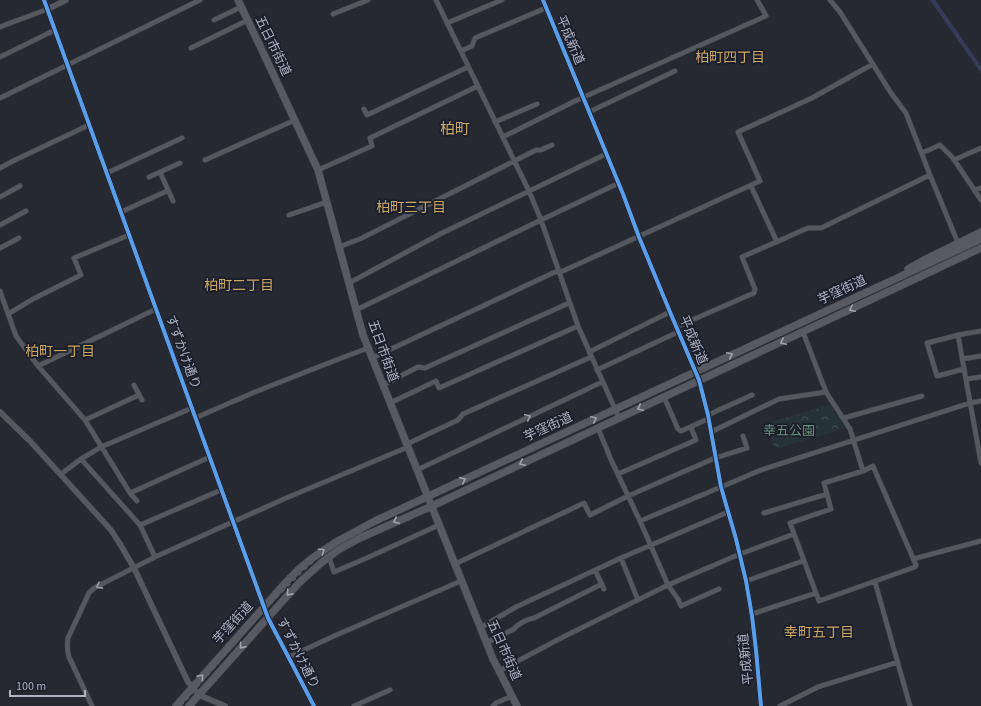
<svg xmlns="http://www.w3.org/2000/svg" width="981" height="706" viewBox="0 0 981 706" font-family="'Source Sans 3','Noto Sans JP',sans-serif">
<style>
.forest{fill:url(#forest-crowns)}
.water{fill:#353c58}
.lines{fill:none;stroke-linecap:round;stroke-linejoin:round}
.minor-casing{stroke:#42444b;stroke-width:5.5}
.tertiary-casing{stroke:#42444b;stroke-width:6}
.primary-casing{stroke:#44464f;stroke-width:8}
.minor{stroke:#565860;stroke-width:4.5}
.tertiary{stroke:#565860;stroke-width:5.5}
.primary{stroke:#585962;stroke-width:7}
.rail{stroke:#5a5c64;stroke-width:1.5;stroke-dasharray:4 4;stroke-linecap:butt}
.cycleway-casing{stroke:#1b1e2b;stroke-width:6}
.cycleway{stroke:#5a9eea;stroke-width:4}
.oneway{stroke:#9ea1b0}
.oneway2{stroke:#9a9caa}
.labels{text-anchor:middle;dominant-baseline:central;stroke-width:3.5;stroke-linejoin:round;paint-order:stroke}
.street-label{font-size:13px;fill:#b0b3c3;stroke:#1b1e2b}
.park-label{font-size:13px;fill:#69927c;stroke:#1b1e2b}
.neighbourhood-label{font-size:14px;fill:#cba863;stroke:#1b1e2b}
.quarter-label{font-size:15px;fill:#cba863;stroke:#1b1e2b}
</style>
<defs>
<pattern id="forest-crowns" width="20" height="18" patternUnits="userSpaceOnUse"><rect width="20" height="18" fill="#253237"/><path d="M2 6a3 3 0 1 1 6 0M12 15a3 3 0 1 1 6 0" fill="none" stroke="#424d52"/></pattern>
</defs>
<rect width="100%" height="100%" fill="#262932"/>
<!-- forest -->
<path class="forest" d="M829 405 846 428 775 449 765 424Z"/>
<!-- water -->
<path class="water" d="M930 0H935L981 66V73Z"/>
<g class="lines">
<defs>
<path id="minor" d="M436 0 529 191 541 220 578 326 619 418
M830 0 840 12 891 93 906 113 930 175 958 243
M333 14 368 0
M214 20 241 7
M447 23 502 0
M0 27 48 9
M191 48 248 20
M461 51 472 46 475 38 546 8
M0 57 55 30
M0 98 200 0
M364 109 367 115 468 67
M589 112 675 71
M495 122 537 104
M503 137 575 101 766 16 763 10 757 0
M922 153 940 145 953 158 981 200
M205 160 295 120
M954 160 981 148
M0 168 13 161 89 125
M318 170 372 146 370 138 478 86
M160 172 173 201
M107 173 182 138
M149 177 180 163
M751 186 777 242
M975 190 981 188
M0 197 20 186
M121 212 167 191
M289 215 327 202
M0 225 26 211
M339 247 362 238 536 150H541L552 145
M0 248 19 238
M349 283 442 233 606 154
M0 291 16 336 38 366 85 420 130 493 137 501
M356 310 541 220 619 183
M8 314 33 299 81 275 74 258 129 235
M676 327 754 293 755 289 742 257 808 228H821L930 175
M803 332 826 392 850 429 863 471
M958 335 981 463
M589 352 670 312
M372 358 555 272 563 271 760 181 738 132 812 98 873 64
M962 359 981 356
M38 366 156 309
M964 369 937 376 927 343 958 335 981 331
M597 370 678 332
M966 379 981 377
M134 385 142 400
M383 385 418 367 425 368 569 303
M664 397 678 429 681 431 708 419
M390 403 436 381 439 388 578 326
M708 415 752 395
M195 418 255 392 331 362 368 348
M844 418 922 396
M85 420 139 395
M598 428 612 462 640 521 668 585 678 599 681 606 719 589
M711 432 779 399 826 392
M407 444 458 420 463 414 591 357
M81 459 140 525 155 557
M873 466 916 565 915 567 819 601 790 523 831 509 824 483 863 471Z
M417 470 602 382
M61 474 81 459 101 447 192 408
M618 474 696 440 691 427
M130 493 210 457
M764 513 827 494
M640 521 721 487 761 470 970 403 981 401
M140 525 221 490
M329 557 334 572 369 557 439 525
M621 558 638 600
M913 559 981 541
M455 564 584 503 590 515 628 496 715 458 747 448 743 436
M595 570 604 589
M746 581 803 561
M875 582 910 706
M752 614 816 593
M480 628 516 607 621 558 728 512
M486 643 514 629C518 624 527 619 534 618L602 584
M289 657 334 636 461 581
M499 671 565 636 668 585 740 554 794 534
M92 706 69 657C67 650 67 644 68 638L89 593 94 588 155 557 284 499 408 447
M354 706 390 690
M493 706 496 703 512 696
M780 706 818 687 898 662"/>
<path id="tertiary" d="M44 0 268 618 314 706
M543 0 623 194 639 237 670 312 699 380 708 415 721 487 736 539 746 581 752 616 756 650 761 706
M48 9 66 0
M0 412 30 441 111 530 120 544 134 568 188 682 199 695 225 706"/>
<path id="primary" d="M238 0 261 48 318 170 363 335 493 659 517 706
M908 269 924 260 981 232
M176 706 287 581 298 570 311 559 336 542 375 521 981 239
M189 706 288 595 300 582 321 563 338 550 360 538 432 506 981 248"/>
</defs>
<!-- minor casing -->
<use href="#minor" class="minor-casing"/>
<!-- tertiary casing -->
<use href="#tertiary" class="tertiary-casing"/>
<!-- primary casing -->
<use href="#primary" class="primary-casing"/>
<!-- minor -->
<use href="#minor" class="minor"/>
<!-- tertiary -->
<use href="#tertiary" class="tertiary"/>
<!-- primary -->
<use href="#primary" class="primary"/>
<!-- rail -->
<path class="rail" d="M181 706 267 607 304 570 320 556 338 544 371 526 981 241"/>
<defs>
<path id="cycleway" d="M44 0 268 618 314 706
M543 0 623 194 639 237 670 312 699 380 708 415 721 487 736 539 746 581 752 616 756 650 761 706"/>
</defs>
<!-- cycleway casing -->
<use href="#cycleway" class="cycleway-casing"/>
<!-- cycleway -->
<use href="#cycleway" class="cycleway"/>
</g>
<!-- one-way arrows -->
<defs><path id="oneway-chevron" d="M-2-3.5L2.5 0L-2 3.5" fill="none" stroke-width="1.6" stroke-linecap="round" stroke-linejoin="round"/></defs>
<g class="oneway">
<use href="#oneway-chevron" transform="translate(852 309) rotate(154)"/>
<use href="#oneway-chevron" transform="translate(783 342) rotate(155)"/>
<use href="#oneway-chevron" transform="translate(730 355) rotate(-25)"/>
<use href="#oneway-chevron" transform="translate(640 408) rotate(155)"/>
<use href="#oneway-chevron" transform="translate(594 419) rotate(-25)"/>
<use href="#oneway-chevron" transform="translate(522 463) rotate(155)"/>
<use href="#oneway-chevron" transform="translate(463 480) rotate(-25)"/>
<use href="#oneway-chevron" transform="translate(396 521) rotate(155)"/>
<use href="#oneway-chevron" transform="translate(322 551) rotate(-35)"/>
<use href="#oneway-chevron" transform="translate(289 593) rotate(132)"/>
<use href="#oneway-chevron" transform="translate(242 646) rotate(131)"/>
<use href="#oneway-chevron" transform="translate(201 677) rotate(-49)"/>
</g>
<g class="oneway2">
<use href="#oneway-chevron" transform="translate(528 417) rotate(-25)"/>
<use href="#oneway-chevron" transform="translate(99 586) rotate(152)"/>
</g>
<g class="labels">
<!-- street labels -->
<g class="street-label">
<text transform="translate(570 40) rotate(67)">平成新道</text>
<text transform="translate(273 46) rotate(64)">五日市街道</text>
<text transform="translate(842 290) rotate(-25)">芋窪街道</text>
<text transform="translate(693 340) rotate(67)">平成新道</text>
<text transform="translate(383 351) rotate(70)">五日市街道</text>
<text transform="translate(183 352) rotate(70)">すずかけ通り</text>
<text transform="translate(548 427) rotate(-25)">芋窪街道</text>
<text transform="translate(233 623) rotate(-48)">芋窪街道</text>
<text transform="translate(504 650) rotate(66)">五日市街道</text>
<text transform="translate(298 653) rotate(63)">すずかけ通り</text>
<text transform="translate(746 659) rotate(-96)">平成新道</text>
</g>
<!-- park labels -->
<g class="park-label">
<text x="789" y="431">幸五公園</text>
</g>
<!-- neighbourhood labels -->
<g class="neighbourhood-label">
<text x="730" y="58">柏町四丁目</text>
<text x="411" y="208">柏町三丁目</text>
<text x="239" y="286">柏町二丁目</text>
<text x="60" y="352">柏町一丁目</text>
<text x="819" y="633">幸町五丁目</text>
</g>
<!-- quarter labels -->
<g class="quarter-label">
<text x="455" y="129">柏町</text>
</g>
</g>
<!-- scale -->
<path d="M10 690v6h75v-6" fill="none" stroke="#b0b3c3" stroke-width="2"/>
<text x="16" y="690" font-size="12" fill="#b0b3c3" stroke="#1b1e2b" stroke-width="3" paint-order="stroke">100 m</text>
</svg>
